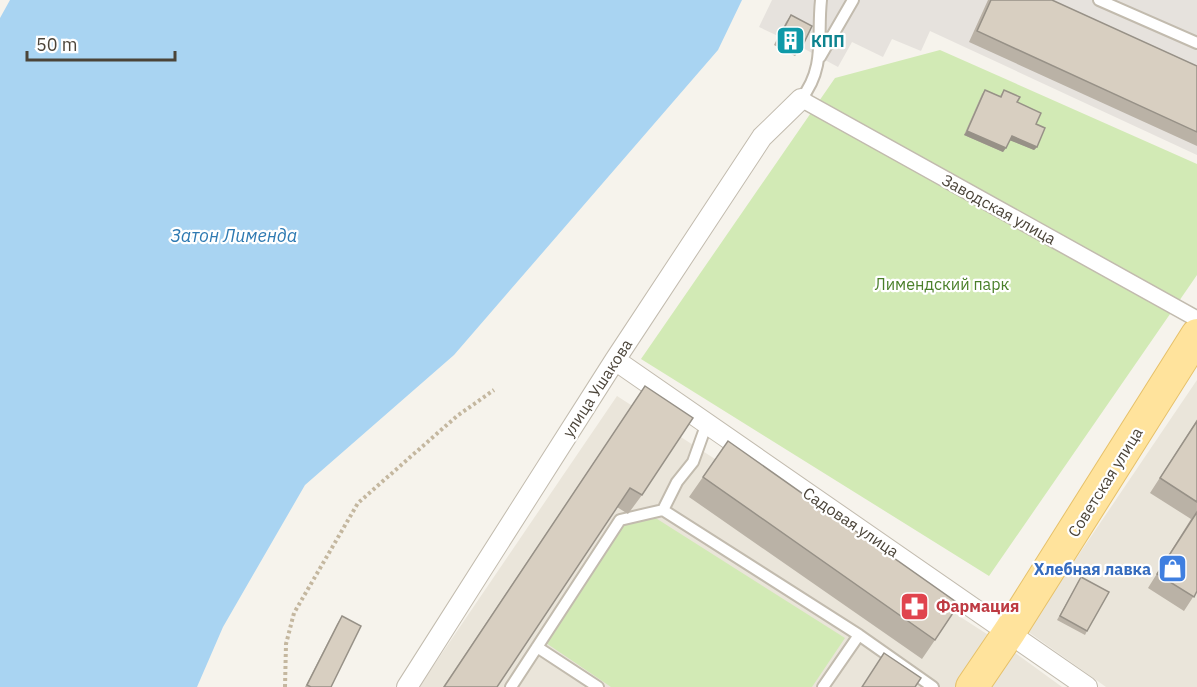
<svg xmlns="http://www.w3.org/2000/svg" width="1197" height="687" viewBox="0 0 1197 687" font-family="'IBM Plex Sans',sans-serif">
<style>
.residential{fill:#eae5da}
.industrial{fill:#e6e2dd}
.green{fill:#d2eab5}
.water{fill:#a9d4f2}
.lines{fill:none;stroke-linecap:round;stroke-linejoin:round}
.service-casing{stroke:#c2bbae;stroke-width:14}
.pedestrian-casing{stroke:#c2bbae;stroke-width:18}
.minor-casing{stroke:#c2bbae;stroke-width:22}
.primary-casing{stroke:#e6c16a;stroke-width:34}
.path{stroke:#c4b79f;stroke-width:4;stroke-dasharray:3 3;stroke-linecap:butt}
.service{stroke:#fff;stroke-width:10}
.pedestrian{stroke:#fff;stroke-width:15}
.minor{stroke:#fff;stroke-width:20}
.primary{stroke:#ffe39c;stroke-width:32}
.wall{fill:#bab2a6}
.shaded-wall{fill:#979187}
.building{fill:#d8cfc1;stroke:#979187;stroke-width:1.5}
.labels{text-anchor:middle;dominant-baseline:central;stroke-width:4.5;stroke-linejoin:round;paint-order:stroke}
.culture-label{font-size:16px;font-weight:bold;fill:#0d838f;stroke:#fff;text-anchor:start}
.street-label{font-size:16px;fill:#4b4439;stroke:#fff}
.park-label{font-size:16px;fill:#4a7f2a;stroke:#fff}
.shop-label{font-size:16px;font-weight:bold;fill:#366cbe;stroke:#fff;text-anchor:end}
.health-label{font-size:16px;font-weight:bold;fill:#be3a42;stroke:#fff;text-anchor:start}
.water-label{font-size:18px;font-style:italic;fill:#2e7ab2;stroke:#fff}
</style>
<rect width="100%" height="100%" fill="#f6f3ec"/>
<!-- residential -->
<path class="residential" d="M1197 380V687H1106L1027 631Z
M617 396 990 636 956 687H419Z
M1014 652 1062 687H990Z"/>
<!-- industrial -->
<path class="industrial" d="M772 0H1197V155L930 31 921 51 892 39 883 57 852 42 838 67 801 47 795 56 774 45 778 36 759 27Z"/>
<!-- green -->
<path class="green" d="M940 50 1197 164V275L989 576 641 359 835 78Z
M643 510 845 638 812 687H611L546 643 617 531Z"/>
<!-- water -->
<path class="water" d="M10 0H742L718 50 454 355 305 485 223 627 197 687H0V18Z"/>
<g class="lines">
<defs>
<path id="service" d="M1099 0 1197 43
M820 57 853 0
M801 99C826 68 817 37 821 0
M663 510 859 635 933 687
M537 647 598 687
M511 687 620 520 663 510 677 482 693 462 707 423
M823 687 859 635"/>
<path id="pedestrian" d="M801 99 1197 319"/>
<path id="minor" d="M615 360 1087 687
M407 687 615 360 762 137 801 99"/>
<path id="primary" d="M972 687 1010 631 1197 335"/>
</defs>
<!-- service casing -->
<use href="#service" class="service-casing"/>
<!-- pedestrian casing -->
<use href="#pedestrian" class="pedestrian-casing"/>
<!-- minor casing -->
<use href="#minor" class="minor-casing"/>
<!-- primary casing -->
<use href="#primary" class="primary-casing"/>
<!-- path -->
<path class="path" d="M285 687 286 644 294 613 358 503 457 416 494 390"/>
<!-- service -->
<use href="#service" class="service"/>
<!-- pedestrian -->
<use href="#pedestrian" class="pedestrian"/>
<!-- minor -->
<use href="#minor" class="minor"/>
<!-- primary -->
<use href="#primary" class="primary"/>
</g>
<!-- wall -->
<path class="wall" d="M988 0H1052L1197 66V146L969 42Z
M791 15 801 49 795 56 774 45 786 22Z
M985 90 1000 96 1004 90 1017 102 1036 124 1037 147 1034 150 1010 140 1003 152 964 135 982 94Z
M645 386 642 495 628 514 617 507 497 687H443Z
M1197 420V591L1184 611 1148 588 1191 519 1150 493Z
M728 441 935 640 922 659 689 497Z
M1081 577 1087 631 1085 635 1057 620Z
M342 616 331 687H305L337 624Z"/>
<!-- shaded-wall -->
<path class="shaded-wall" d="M967 131 1006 148 1003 152 964 135Z
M1012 136 1037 147 1034 150 1009 140Z"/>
<!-- building -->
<path class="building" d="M991 0H1052L1197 66V132L977 31Z
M791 15 812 26 801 49 779 38Z
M985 90 1001 97 1004 90 1020 97 1017 102 1041 113 1036 124 1045 128 1037 147 1012 136 1006 148 967 131Z
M645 386 693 418 642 495 630 488 497 687H444Z
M1197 421V502L1160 478Z
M728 441 959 604 935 640 703 477Z
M1197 512V591L1194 597 1157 574Z
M1081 577 1109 592 1087 631 1060 616Z
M342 616 361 626 331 687H311L307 685Z
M884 653 921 678 915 687H862Z"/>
<!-- icons -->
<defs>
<symbol id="building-square" viewBox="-11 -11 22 22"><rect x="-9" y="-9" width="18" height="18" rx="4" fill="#0f9aa8" stroke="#fff"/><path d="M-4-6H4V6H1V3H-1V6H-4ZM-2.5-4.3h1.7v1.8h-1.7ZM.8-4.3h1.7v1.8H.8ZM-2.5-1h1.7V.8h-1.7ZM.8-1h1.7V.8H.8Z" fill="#fff"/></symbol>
<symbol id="shop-square" viewBox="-11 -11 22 22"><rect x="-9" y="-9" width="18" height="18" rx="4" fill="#3f7fe0" stroke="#fff"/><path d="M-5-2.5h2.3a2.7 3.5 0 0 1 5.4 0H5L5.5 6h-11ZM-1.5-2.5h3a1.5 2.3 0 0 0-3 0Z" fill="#fff"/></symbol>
<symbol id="pharmacy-square" viewBox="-11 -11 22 22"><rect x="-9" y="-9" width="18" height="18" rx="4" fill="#e0444e" stroke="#fff"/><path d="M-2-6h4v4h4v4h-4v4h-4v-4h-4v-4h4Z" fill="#fff"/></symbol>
</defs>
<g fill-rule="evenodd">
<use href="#building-square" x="774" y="24" width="33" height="33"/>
<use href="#shop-square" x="1156" y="552" width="33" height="33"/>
<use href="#pharmacy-square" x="898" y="590" width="33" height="33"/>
</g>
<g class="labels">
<!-- culture labels -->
<g class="culture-label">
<text x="811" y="41">КПП</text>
</g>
<!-- street labels -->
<g class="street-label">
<text transform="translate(999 209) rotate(29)">Заводская улица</text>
<text transform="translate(597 388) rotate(-57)">улица Ушакова</text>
<text transform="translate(1105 482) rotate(-58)">Советская улица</text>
<text transform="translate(851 522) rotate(34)">Садовая улица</text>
</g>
<!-- park labels -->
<g class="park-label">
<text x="942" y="284">Лимендский парк</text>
</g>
<!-- shop labels -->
<g class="shop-label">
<text x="1151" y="569">Хлебная лавка</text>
</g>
<!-- health labels -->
<g class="health-label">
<text x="936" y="606">Фармация</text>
</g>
<!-- water labels -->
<g class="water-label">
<text x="234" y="235">Затон Лименда</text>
</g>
</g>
<!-- scale -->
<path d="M27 51v9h148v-9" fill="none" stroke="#4b4439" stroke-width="3"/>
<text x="36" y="51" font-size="18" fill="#4b4439" stroke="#ffffff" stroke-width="4.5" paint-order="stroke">50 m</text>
</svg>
